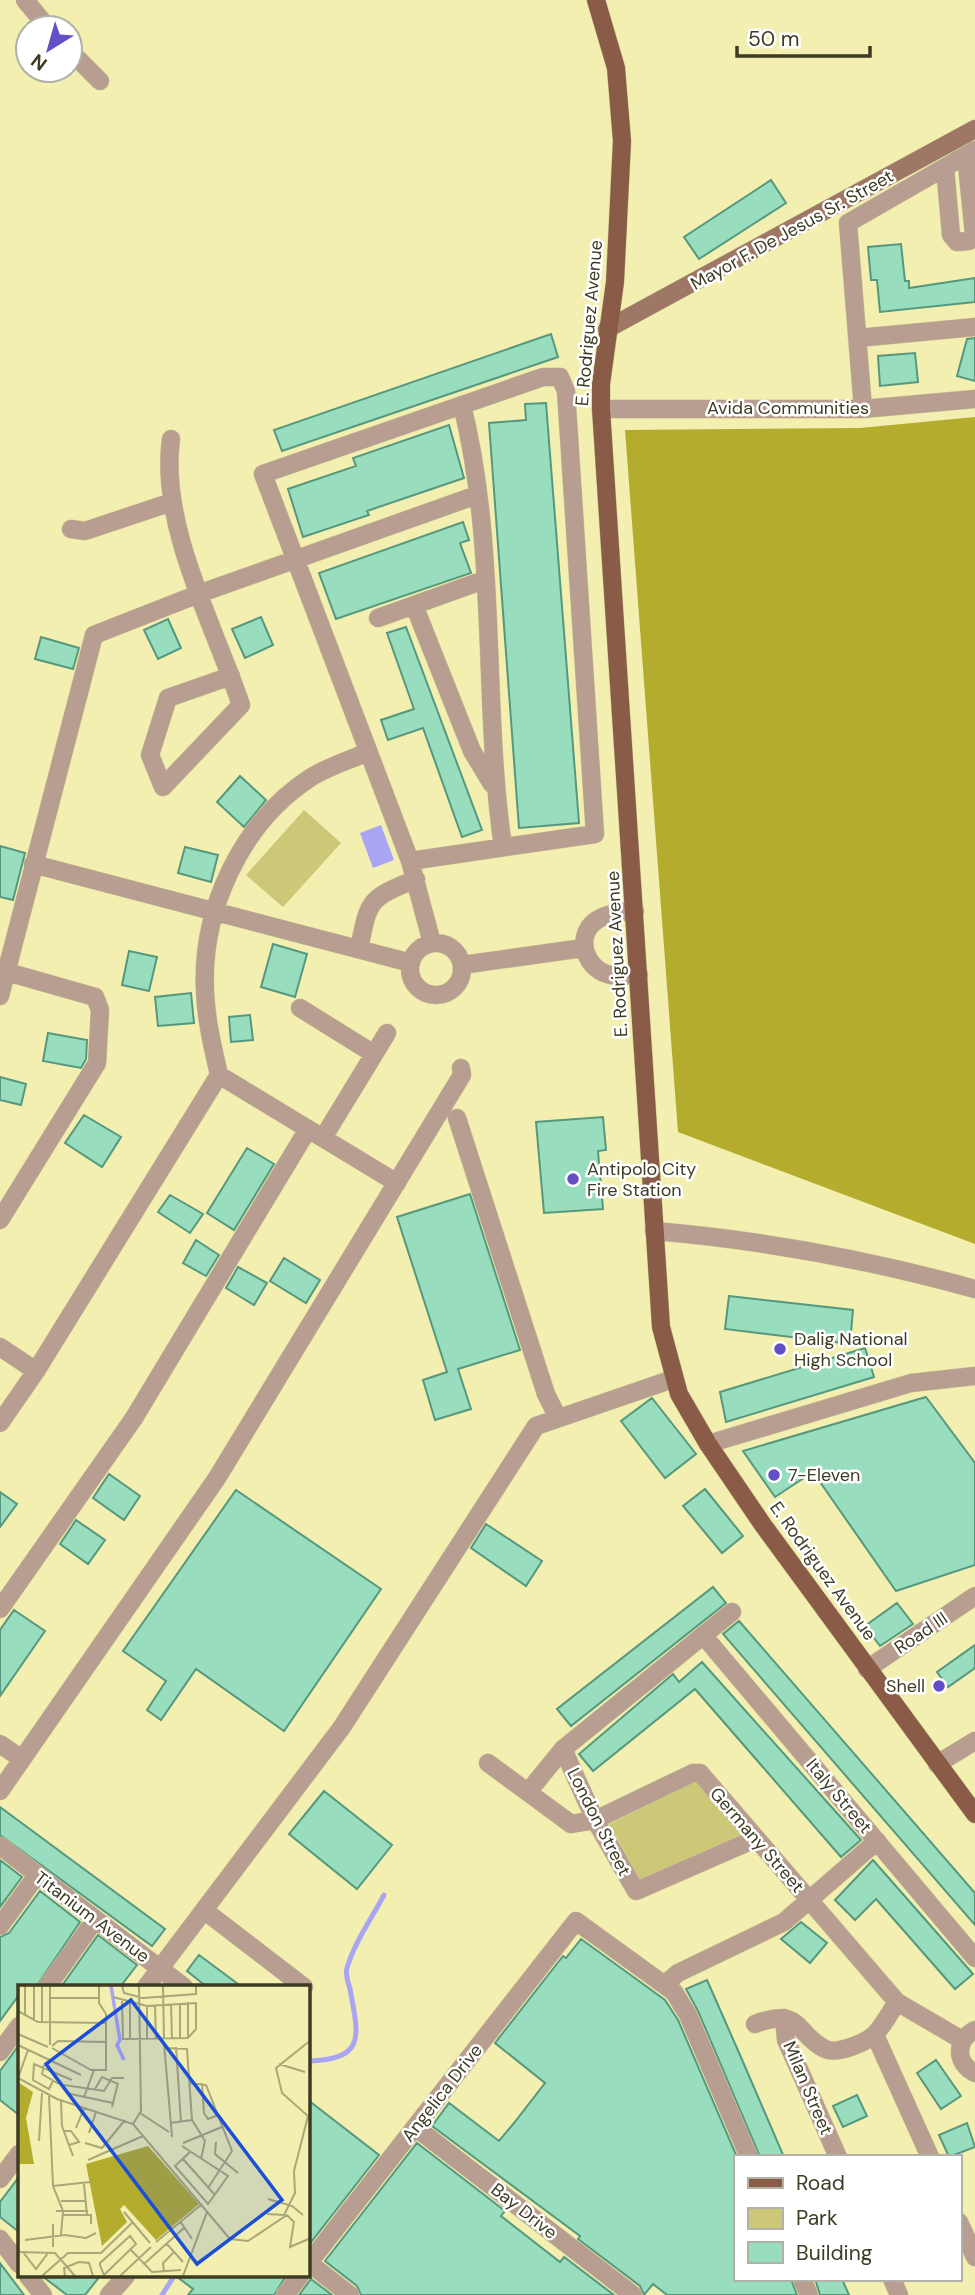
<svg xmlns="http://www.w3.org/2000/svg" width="975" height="2295" viewBox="0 0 975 2295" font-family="'DM Sans',sans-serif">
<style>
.green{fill:#cdc877}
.forest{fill:#b4ac2d}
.water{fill:#a9a5f4}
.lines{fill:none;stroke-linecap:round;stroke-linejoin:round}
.stream{stroke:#a9a5f4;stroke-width:5}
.building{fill:#99ddbf;stroke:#56987d;stroke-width:2}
.street-casing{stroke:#cecb94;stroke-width:19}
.secondary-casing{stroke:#cecb94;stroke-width:19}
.primary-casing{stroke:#cecb94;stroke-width:19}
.street{stroke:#b89d91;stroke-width:18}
.secondary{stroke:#9e7766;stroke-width:18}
.primary{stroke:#8a5c47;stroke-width:18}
.poi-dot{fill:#624fc8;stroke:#fff;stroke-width:2.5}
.labels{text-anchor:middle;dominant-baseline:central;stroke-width:5;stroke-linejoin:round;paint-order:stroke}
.street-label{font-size:18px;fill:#3d3c23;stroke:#fff}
.poi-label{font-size:18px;fill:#3d3c23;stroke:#fff;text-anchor:start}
.inset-river{fill:none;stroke:#a9a5f4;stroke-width:3.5}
.inset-road{fill:none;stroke:#aaa778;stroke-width:2}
.view{fill:#1d4ed8;fill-opacity:0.15;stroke:#1d4ed8;stroke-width:3.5}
.inset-edge{fill:none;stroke:#3d3c23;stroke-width:3.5}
</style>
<rect width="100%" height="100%" fill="#f2efb0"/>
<!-- green -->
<path class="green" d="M304 810 341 843 283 907 246 875Z
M696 1781 742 1836 640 1881 609 1824Z"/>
<!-- forest -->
<path class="forest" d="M975 417V1244L678 1132 625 430 860 428Z"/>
<!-- water -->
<path class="water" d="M381 825 394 860 373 868 360 833Z"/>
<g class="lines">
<!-- stream -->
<path class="stream" d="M308 2061C366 2059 359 2037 350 1989 348 1982 345 1974 347 1968 354 1943 372 1918 384 1895
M162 2295 174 2276"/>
</g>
<!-- building -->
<path class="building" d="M771 180 786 203 699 259 684 237Z
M901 244 905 281H909V288L975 278V302L880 312 877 280H871L868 247Z
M551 334 558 357 282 451 274 430Z
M975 338V381L957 376 967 339Z
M915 353 918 382 880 386 878 356Z
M546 403 579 823 519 828 489 423 526 420 525 404Z
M449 425 464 478 367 511 369 515 303 537 288 489 356 466 353 458Z
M463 522 469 540 460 543 471 573 336 619 319 573Z
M261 617 273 645 245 658 232 629Z
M168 619 181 648 158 659 144 630Z
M406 627 482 830 462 837 423 728 388 740 381 720 414 709 387 633Z
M41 637 79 648 73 669 35 659Z
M240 776 266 800 244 827 217 802Z
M0 846 25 853 13 900 0 897Z
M185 847 218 855 211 882 178 873Z
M273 944 307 954 295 997 261 987Z
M129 951 157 957 149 991 122 985Z
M191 993 194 1023 158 1026 155 997Z
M250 1015 253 1040 231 1042 229 1017Z
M48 1033 87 1040 86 1059 81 1068 43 1061Z
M0 1077 26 1084 21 1105 0 1100Z
M84 1115 121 1137 102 1167 65 1143Z
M603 1117 606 1150 598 1151 603 1209 544 1213 536 1122Z
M247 1148 274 1164 234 1230 207 1213Z
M470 1194 520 1350 458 1369 471 1409 435 1420 423 1380 447 1372 397 1217Z
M170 1195 203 1214 190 1233 158 1212Z
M196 1240 219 1255 206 1276 183 1263Z
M284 1258 320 1280 306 1303 270 1281Z
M238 1267 267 1283 254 1305 226 1288Z
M729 1296 853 1310 850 1344 725 1329Z
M865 1348 874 1377 726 1422 720 1392Z
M926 1397 975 1463V1565L896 1591 813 1472 775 1497 743 1451Z
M652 1398 696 1454 665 1478 621 1421Z
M109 1474 140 1496 124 1520 93 1498Z
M705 1489 743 1536 722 1553 683 1506Z
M236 1490 381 1589 284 1731 196 1669 161 1720 147 1710 166 1681 123 1651Z
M0 1492 17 1504 0 1527Z
M76 1520 105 1540 88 1564 60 1544Z
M486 1524 542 1561 526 1586 471 1548Z
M713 1587 726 1603 571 1726 557 1709Z
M897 1603 913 1624 880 1646 865 1626Z
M14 1610 45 1631 0 1696V1630Z
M739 1621 975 1893V1925L723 1634Z
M975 1645V1668L948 1687 937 1672Z
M702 1662 861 1840 841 1857 695 1689 593 1771 579 1754 673 1674 679 1682Z
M324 1791 392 1845 357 1889 289 1834Z
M0 1807 165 1929 152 1946 0 1835Z
M0 1860 22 1877 0 1907Z
M873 1860 973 1974 955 1989 876 1899 855 1920 835 1900Z
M40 1891 80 1922 36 1987H19V1995L0 2021V1937L9 1933Z
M801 1922 827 1943 810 1963 781 1939Z
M98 1935 137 1965 120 1987H61Z
M581 1939 665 2000 678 2020 737 2157 735 2279H791L797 2295H667L653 2284 644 2295 640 2286 578 2239 580 2236 432 2126 449 2103 499 2141 514 2123 545 2083 495 2043 563 1956 566 1958Z
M199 1955 242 1987H207L187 1971Z
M707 1980 740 2055 784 2157H760L698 2011 686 1989Z
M19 2045V2115L0 2100V2071Z
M936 2060 961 2096 941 2109 917 2073Z
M857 2095 867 2116 843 2127 833 2106Z
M308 2100 379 2155 308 2246Z
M967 2123 975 2147 949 2157 939 2135Z
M417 2143 505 2211 501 2216 560 2262 564 2257 614 2295H361L357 2286 325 2261Z
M19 2177V2232L0 2217V2202Z
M0 2263 24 2295H0Z
M42 2276H100L85 2295H67Z
M176 2276H286L274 2295H188L193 2289Z
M311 2279 332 2295H299Z
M815 2279H842L849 2295H820Z"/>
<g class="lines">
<defs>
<path id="street" d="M25 0 48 28
M70 51 100 81
M945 168 951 235 957 242 969 241 974 235 966 155
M858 338 975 327
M462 405C498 549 482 701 503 847
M601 409H863L975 399
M863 409 848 223 975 150
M171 439C159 524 214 625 241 705L163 787 150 755 168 698 231 676
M71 529 85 531 172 502
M414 605 472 751 492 784
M378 618 484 580
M410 861 595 834 566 391 560 377H543L263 474 410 861 432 943
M33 864 411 963
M635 911C620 912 604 913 593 923 575 940 587 971 611 975 619 976 630 975 639 975
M410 969a26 26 0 1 1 52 0a26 26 0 1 1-52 0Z
M359 949C369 899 368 899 416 879
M462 965 583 948
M0 996 94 635 201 593 477 495
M300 1008 374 1054
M219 1075 397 1183
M457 1118 546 1394 558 1418
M323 1138 387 1033
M0 1220 97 1063 100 1010 95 997 7 972
M654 1231C763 1240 870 1260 975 1289
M0 1347 36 1371
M0 1423 36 1371 219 1075C213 1048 206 1020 205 991 201 910 241 823 310 778 327 767 350 760 368 752
M708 1444 911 1383 975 1376
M0 1609 134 1418 308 1129
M703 1635 975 1958
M867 1669 975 1596
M0 1744 22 1759
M563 1749 595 1820 636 1891 755 1839
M488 1763 571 1824 595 1820 693 1773H700L897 2002 962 2040
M937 1764 975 1741
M0 1791 217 1478 462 1075 461 1068
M528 1792 563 1749 732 1612
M0 1846 184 1987
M205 1911 304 1987
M0 1926 37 1875
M665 1984 678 1973 784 1922 877 1841
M47 1987 95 1920
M146 1987 342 1727 536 1426 673 1379
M784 2018 786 2040 838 2157
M755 2024C802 2006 795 2034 825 2049 837 2055 867 2042 875 2034 884 2025 890 2012 897 2002
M975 2030C955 2040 955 2063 975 2073
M875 2035 930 2157
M0 2052 19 2026
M415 2127 633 2295
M0 2179 19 2154
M959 2222 975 2257
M0 2239 19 2264
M309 2263 350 2295
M308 2264 576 1921 674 1992 688 2015 749 2157
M28 2276 43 2295
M802 2279 809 2295
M892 2279 899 2295
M109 2295 126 2276
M285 2295 300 2276"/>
<path id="secondary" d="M607 329 975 129"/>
<path id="primary" d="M596 0 616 68 622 141 615 282 601 384V409L661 1327 679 1394 708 1444 763 1525 975 1814"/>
</defs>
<!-- street casing -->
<use href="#street" class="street-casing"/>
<!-- secondary casing -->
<use href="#secondary" class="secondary-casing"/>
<!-- primary casing -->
<use href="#primary" class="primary-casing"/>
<!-- street -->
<use href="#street" class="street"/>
<!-- secondary -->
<use href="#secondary" class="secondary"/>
<!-- primary -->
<use href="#primary" class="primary"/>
</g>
<!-- markers -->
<g class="poi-dot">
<circle cx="573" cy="1179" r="7"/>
<circle cx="780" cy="1349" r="7"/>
<circle cx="774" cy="1475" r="7"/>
<circle cx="939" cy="1686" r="7"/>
</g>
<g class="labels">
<!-- street labels -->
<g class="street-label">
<text transform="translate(792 230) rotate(-29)">Mayor F. De Jesus Sr. Street</text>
<text transform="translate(589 323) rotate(-85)">E. Rodriguez Avenue</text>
<text x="788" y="408">Avida Communities</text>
<text transform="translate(617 954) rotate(-93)">E. Rodriguez Avenue</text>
<text transform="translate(823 1571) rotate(54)">E. Rodriguez Avenue</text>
<text transform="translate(921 1633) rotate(-34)">Road III</text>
<text transform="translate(839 1796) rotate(50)">Italy Street</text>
<text transform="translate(599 1822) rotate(63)">London Street</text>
<text transform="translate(757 1840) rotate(49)">Germany Street</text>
<text transform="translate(92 1917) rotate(37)">Titanium Avenue</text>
<text transform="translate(808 2088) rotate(67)">Milan Street</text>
<text transform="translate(442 2093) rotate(-52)">Angelica Drive</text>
<text transform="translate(524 2211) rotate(38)">Bay Drive</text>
</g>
<!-- poi labels -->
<g class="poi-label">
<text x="587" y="1169">Antipolo City<tspan x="587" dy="21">Fire Station</tspan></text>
<text x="794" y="1339">Dalig National<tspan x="794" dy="21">High School</tspan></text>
<text x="788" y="1475">7-Eleven</text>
<text x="925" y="1686" text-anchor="end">Shell</text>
</g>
</g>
<!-- overview -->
<g transform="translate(18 1985)">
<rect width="292" height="292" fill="#f2efb0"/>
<path d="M0 97 15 107 8 133 16 179H0ZM130 161 181 219 138 255 106 220 102 224 109 237 84 261 68 179Z" fill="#b4ac2d"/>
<path class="inset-river" d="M93 1 102 55 99 60 106 75"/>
<path class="inset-road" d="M24 1V37M32 1V60M104 1 106 8 125 13 178 9V1M145 1 146 54M95 12 129 21 178 18V44L170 53M32 13H81M104 16 105 54 170 53M170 17V52M112 18V53M162 18V53M153 19 154 53M137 20 138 54M129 21V54M0 26 20 37 88 38M7 30V1M16 36V1M0 49 30 62M146 58 154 152M0 60 63 90M34 61 40 56 88 57M158 62 163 137M34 63 73 85H88V29L81 18V1M146 63 169 64 174 135 187 156 183 174M261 79 287 87M26 80 24 89 41 99M0 93 10 65M0 93 39 114 115 139 212 254 230 256 269 230 276 237 272 262 293 253M35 96 31 104 15 95 16 79 54 95M171 98 188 100 214 166 190 203M184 98 186 128 190 134 200 130M46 100 86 106 94 93H106M77 104 84 92 100 99M48 108 95 118M31 111 35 201 45 226 43 250M66 112 76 85M43 116 44 141 55 171M94 122 100 98M122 128 151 147M152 138 174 135M115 139 123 126 121 1M58 143 66 123M46 146H53L61 157 51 160M71 148 78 127M21 156 24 108M198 157 197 169 220 188M67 158 84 163 107 135M165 158 204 142M164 161 210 191 190 219 157 181 172 167M165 174 197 210M70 175 125 151M66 199 69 230M35 201 72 197M250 214 274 221 285 230M43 216H68M38 226H70M106 227 132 258M249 229 266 230 277 208 276 186 290 131 264 108 258 83 293 55M45 230H73V239M162 236 174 254M7 255 47 250 68 253 78 248M138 257 184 219M149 259 165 277M35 262V239M113 265 134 287 163 285M0 267 37 268 57 291M5 267 18 284 30 268M126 279 167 242M146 286 145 278 156 267M86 290 118 259 112 251 82 278V280L86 290V291M24 291 50 268H83L115 237M47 291 46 283 61 277 71 278 75 291M102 291 133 262M165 291 189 227"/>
<path class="view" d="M113 15 264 215 179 279 28 79Z"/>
<rect width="292" height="292" class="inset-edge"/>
</g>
<!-- legend -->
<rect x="734" y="2155" width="228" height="126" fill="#ffffff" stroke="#b1b1a7" stroke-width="2"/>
<rect x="748" y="2178" width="35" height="10" fill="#8a5c47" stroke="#b1b1a7" stroke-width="2"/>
<text x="796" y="2190" font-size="21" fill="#3d3c23">Road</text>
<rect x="748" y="2208" width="35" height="21" fill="#cdc877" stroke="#b1b1a7" stroke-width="2"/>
<text x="796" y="2225" font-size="21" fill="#3d3c23">Park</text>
<rect x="748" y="2242" width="35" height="21" fill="#99ddbf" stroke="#b1b1a7" stroke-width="2"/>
<text x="796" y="2260" font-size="21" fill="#3d3c23">Building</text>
<!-- north arrow -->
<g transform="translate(49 49) rotate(217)"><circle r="33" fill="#ffffff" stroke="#b1b1a7" stroke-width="2"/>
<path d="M0-5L12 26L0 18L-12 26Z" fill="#624fc8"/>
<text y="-10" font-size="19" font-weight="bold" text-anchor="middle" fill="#3d3c23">N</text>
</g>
<!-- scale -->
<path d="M737 46v10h133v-10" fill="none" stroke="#3d3c23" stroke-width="3.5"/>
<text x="748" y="46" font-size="21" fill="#3d3c23" stroke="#ffffff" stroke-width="5" paint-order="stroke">50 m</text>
</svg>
